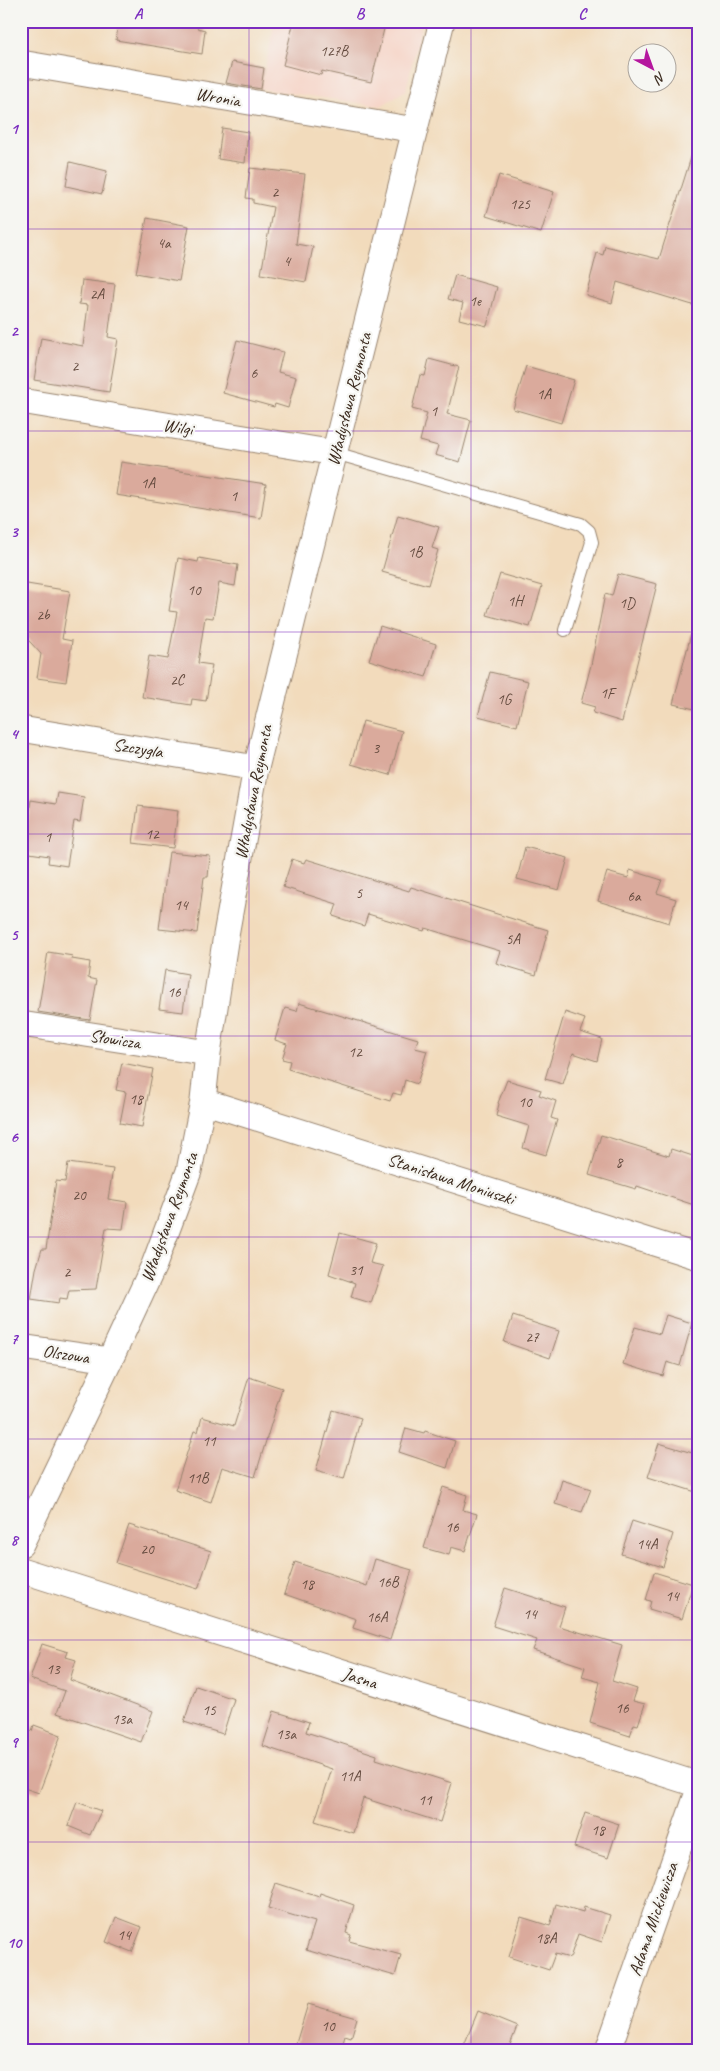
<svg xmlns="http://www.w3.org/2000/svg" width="720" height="2071" viewBox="0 0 720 2071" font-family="Caveat,sans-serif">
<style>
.built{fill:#f6d2c4}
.building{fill:#daaa9c}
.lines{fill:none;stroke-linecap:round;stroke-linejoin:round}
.lane-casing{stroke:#96826d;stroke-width:14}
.street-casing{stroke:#96826d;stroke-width:27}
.lane{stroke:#fff;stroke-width:12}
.street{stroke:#fff;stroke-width:25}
.grid{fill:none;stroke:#7b2cbf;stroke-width:1;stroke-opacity:0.55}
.labels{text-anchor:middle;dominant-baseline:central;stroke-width:4.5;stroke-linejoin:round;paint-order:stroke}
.number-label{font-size:15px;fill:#634a3e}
.street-label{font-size:18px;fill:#3b2a1e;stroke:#f6f6f2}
.neatline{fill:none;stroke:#7b2cbf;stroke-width:2}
.grid-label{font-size:16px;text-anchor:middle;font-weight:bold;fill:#7b2cbf}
</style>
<rect width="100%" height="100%" fill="#f6f6f2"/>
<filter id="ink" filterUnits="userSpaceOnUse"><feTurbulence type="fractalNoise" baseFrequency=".02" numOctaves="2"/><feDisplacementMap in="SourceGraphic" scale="10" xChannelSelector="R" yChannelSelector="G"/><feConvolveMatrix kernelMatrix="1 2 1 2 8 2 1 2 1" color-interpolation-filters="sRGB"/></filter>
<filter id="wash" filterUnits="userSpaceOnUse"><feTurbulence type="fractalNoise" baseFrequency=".0096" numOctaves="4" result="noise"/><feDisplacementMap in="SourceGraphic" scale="20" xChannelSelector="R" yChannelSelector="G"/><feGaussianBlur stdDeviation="1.12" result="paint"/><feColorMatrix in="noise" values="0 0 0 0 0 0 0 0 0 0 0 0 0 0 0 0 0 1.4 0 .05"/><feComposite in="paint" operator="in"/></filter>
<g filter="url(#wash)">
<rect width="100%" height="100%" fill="#f2dbbc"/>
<!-- built -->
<path class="built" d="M275 21H422L406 90 381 106 261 89Z"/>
<g id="blocks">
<!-- building -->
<path class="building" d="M119 21H198L197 28 205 30 202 54 116 40Z
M294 21H386L371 82 322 71 321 75 283 65Z
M232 62 264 68 261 89 226 83Z
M222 128 248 132 245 163 218 159Z
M694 148 699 149V307L617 282 612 303 586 295 597 253 603 255 605 246 659 259Z
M70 162 107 171 102 194 66 186Z
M250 168 305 174 296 244 313 247 306 282 261 274 273 207 253 203V199L246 198Z
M499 175 554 192 541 233 486 216Z
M147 218 189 226 179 281 136 273Z
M455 275 497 287 487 326 459 319 463 303 448 299Z
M82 280 115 284 108 337 118 339 109 392 34 380 41 338 83 346 88 305 79 304Z
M237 340 283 352 278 372 296 377 288 408 275 404 274 407 223 393Z
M429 359 459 367 447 414 471 420 460 462 435 455 438 446 420 441 427 413 412 409 420 375 425 376Z
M526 366 574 380 561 423 513 409Z
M121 462 266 484 261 518 116 495Z
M398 515 439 527 432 548 438 550 428 585 382 572Z
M178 558 198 562 199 558 238 565 235 586 219 583 213 618 205 617 198 663 212 665 206 701 192 699 191 705 142 697 149 656 168 659 177 612 169 611Z
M500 574 542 586 530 627 487 615Z
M618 574 657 584 622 722 593 713 595 707 581 703 591 665 605 594 612 596Z
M21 583 70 591 62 639 72 641 66 682 37 678 41 654 21 632Z
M380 626 436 644 426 677 369 660Z
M691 634 699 635V710L673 704Z
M490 672 528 681 517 726 478 716Z
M363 721 402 731 390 775 351 764Z
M58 793 84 797 80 822 74 821 67 866 48 863 49 856 23 852 31 800 56 804Z
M138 806 178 811 173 848 133 843Z
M525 847 568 858 559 890 517 879Z
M169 852 210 856 208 877H204L197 933 159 929Z
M292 859 304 863 306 859 409 891 411 887 548 930 536 975 496 963 500 951 425 928 424 931 368 914 364 926 333 916 337 904 283 887Z
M630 870 662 880 657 893 676 899 669 923 598 901 607 872 628 878Z
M48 952 73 956 72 959 90 962 88 978 97 980 90 1020 38 1012Z
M165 970 188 974 183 1012 159 1009Z
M299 1003 418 1039 415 1048 427 1051 417 1084 405 1080 401 1095 393 1093 390 1101 288 1069 290 1061 282 1059 287 1044 275 1040 285 1008 297 1011Z
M565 1012 585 1019 580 1032 602 1039 597 1061 573 1053 563 1084 545 1079Z
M122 1063 153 1069 142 1127 120 1123 126 1092 116 1090Z
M507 1080 541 1090 539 1095 556 1101 551 1118 557 1120 546 1155 523 1148 529 1126 496 1116 499 1104 498 1103Z
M601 1135 669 1156 671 1149 699 1158V1190L694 1205 637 1186 636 1189 589 1175Z
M68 1163 113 1169 108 1199 127 1202 123 1229 106 1228 96 1289 69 1290 67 1299 60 1298 59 1303 31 1299 36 1269 42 1249H46L56 1181 65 1182Z
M340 1233 376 1243 370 1263 383 1266 371 1303 351 1297 355 1283 329 1274Z
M666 1315 692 1323 680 1366 667 1362 663 1376 623 1364 635 1327 660 1334Z
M513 1316 559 1331 550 1358 504 1342Z
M249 1377 282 1388 255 1477 222 1467 211 1502 175 1490 194 1431 198 1432 202 1417 234 1426Z
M333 1410 361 1418 344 1479 316 1471Z
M406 1428 424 1433 425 1431 455 1441 447 1468 399 1452Z
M659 1443 699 1455V1493L648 1477Z
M562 1480 591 1489 582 1512 555 1504Z
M443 1487 467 1495 463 1510 477 1514 465 1551 451 1547 449 1555 424 1548Z
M632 1521 673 1534 663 1567 621 1554Z
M129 1525 211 1551 198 1589 116 1563Z
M375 1559 412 1570 390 1640 353 1628 356 1619 284 1594 295 1562 367 1586Z
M654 1572 693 1584 682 1619 649 1609 651 1601 646 1600Z
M505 1588 565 1607 559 1626 622 1645 612 1681 637 1689 633 1701 645 1704 638 1725 634 1724 630 1736 590 1723 600 1682 582 1677 585 1667 533 1650 537 1640 493 1626Z
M42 1644 68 1652 66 1657 76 1660 70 1680 153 1711 141 1742 57 1713 65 1691 30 1679Z
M196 1686 234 1699 223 1734 184 1722Z
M274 1711 309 1722 306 1732 377 1755 376 1759 452 1783 440 1822 363 1798 353 1833 315 1821 332 1769 263 1746Z
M34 1725 61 1735 39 1793 21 1787V1727L32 1731Z
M77 1802 101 1811 90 1835 68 1826Z
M585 1813 619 1824 608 1858 574 1847Z
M276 1883 319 1897 320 1893 354 1905 346 1933 351 1935 349 1941 401 1955 395 1976 306 1950 315 1922 268 1908Z
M556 1904 583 1912 584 1907 610 1915 602 1942 578 1934 570 1958 555 1954 549 1970 509 1957 521 1917 550 1926Z
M116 1917 142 1927 132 1952 106 1942Z
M308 2004 357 2018 351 2038 345 2036 341 2050H294Z
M478 2011 517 2027 508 2050H462Z"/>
</g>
</g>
<g filter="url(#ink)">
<use href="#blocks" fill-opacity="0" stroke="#96826d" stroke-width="1"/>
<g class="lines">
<defs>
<path id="lane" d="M335 453 581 524 589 531 592 542 565 630"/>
<path id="street" d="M21 63 415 130
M21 401 335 453
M21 729 256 768
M21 1024 208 1053
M203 1101 699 1257
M21 1347 110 1360
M21 1544 110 1360 154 1265 189 1171 203 1101 208 1053 226 935 256 768 442 21
M21 1570 699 1785
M608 2050 699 1789"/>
</defs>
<!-- lane casing -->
<use href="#lane" class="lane-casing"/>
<!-- street casing -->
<use href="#street" class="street-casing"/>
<!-- lane -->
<use href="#lane" class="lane"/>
<!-- street -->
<use href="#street" class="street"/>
</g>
</g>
<!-- grid -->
<path class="grid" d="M249 21V2050M471 21V2050M21 229H699M21 431H699M21 632H699M21 834H699M21 1036H699M21 1237H699M21 1439H699M21 1640H699M21 1842H699"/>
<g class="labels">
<!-- number labels -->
<g class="number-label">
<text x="334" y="51">127B</text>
<text x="275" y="192">2</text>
<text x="520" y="204">125</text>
<text x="164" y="243">4a</text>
<text x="287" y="261">4</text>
<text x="97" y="294">2A</text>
<text x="475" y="301">1e</text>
<text x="75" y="366">2</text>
<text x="254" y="373">6</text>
<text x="544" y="394">1A</text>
<text x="434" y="411">1</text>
<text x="148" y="483">1A</text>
<text x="234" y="496">1</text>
<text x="415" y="552">1B</text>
<text x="194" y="590">10</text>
<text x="515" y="601">1H</text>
<text x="627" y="603">1D</text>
<text x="43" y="615">2b</text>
<text x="177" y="680">2C</text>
<text x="607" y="693">1F</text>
<text x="504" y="699">1G</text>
<text x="376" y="748">3</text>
<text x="152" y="834">12</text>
<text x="48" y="837">1</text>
<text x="359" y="893">5</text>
<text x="634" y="896">6a</text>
<text x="181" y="905">14</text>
<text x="513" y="939">5A</text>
<text x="174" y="992">16</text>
<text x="355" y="1052">12</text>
<text x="136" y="1099">18</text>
<text x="525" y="1102">10</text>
<text x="619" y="1162">8</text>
<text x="79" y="1195">20</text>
<text x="356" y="1270">31</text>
<text x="67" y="1272">2</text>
<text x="532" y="1337">27</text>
<text x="209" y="1441">11</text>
<text x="198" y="1478">11B</text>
<text x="452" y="1527">16</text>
<text x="647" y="1544">14A</text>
<text x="147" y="1549">20</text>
<text x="388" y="1582">16B</text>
<text x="307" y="1584">18</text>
<text x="672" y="1596">14</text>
<text x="530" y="1614">14</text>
<text x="377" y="1617">16A</text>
<text x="53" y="1669">13</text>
<text x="622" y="1708">16</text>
<text x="209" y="1710">15</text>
<text x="122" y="1719">13a</text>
<text x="286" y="1734">13a</text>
<text x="350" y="1776">11A</text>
<text x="425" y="1800">11</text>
<text x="598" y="1830">18</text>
<text x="124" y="1935">14</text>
<text x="546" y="1938">18A</text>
<text x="328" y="2026">10</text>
</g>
<!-- street labels -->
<g class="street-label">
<text transform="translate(218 97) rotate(10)">Wronia</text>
<text transform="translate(349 399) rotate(-76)">Władysława Reymonta</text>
<text transform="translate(178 427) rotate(9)">Wilgi</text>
<text transform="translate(138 748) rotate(9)">Szczygla</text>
<text transform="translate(253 792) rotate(-79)">Władysława Reymonta</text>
<text transform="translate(115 1039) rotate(9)">Słowicza</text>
<text transform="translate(451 1179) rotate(18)">Stanisława Moniuszki</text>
<text transform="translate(169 1217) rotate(-70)">Władysława Reymonta</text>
<text transform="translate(66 1354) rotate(9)">Olszowa</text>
<text transform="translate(360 1678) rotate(18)">Jasna</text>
<text transform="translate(653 1919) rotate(-71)">Adama Mickiewicza</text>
</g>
</g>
<!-- margin -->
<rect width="720" height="2071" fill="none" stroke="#f6f6f2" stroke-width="55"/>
<!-- north arrow -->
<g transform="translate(652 68) rotate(139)"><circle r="24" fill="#f6f6f2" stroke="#aba49d"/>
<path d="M0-4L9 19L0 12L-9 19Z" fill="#b5179e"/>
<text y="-8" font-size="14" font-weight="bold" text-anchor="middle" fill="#3b2a1e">N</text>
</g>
<rect x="28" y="28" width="664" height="2016" class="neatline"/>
<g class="grid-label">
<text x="138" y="19">A</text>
<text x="360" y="19">B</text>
<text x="582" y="19">C</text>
<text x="14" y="134">1</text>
<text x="14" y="336">2</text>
<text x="14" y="537">3</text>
<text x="14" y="739">4</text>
<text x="14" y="940">5</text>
<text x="14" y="1142">6</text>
<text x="14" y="1344">7</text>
<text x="14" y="1545">8</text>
<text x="14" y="1747">9</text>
<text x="14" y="1948">10</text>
</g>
</svg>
